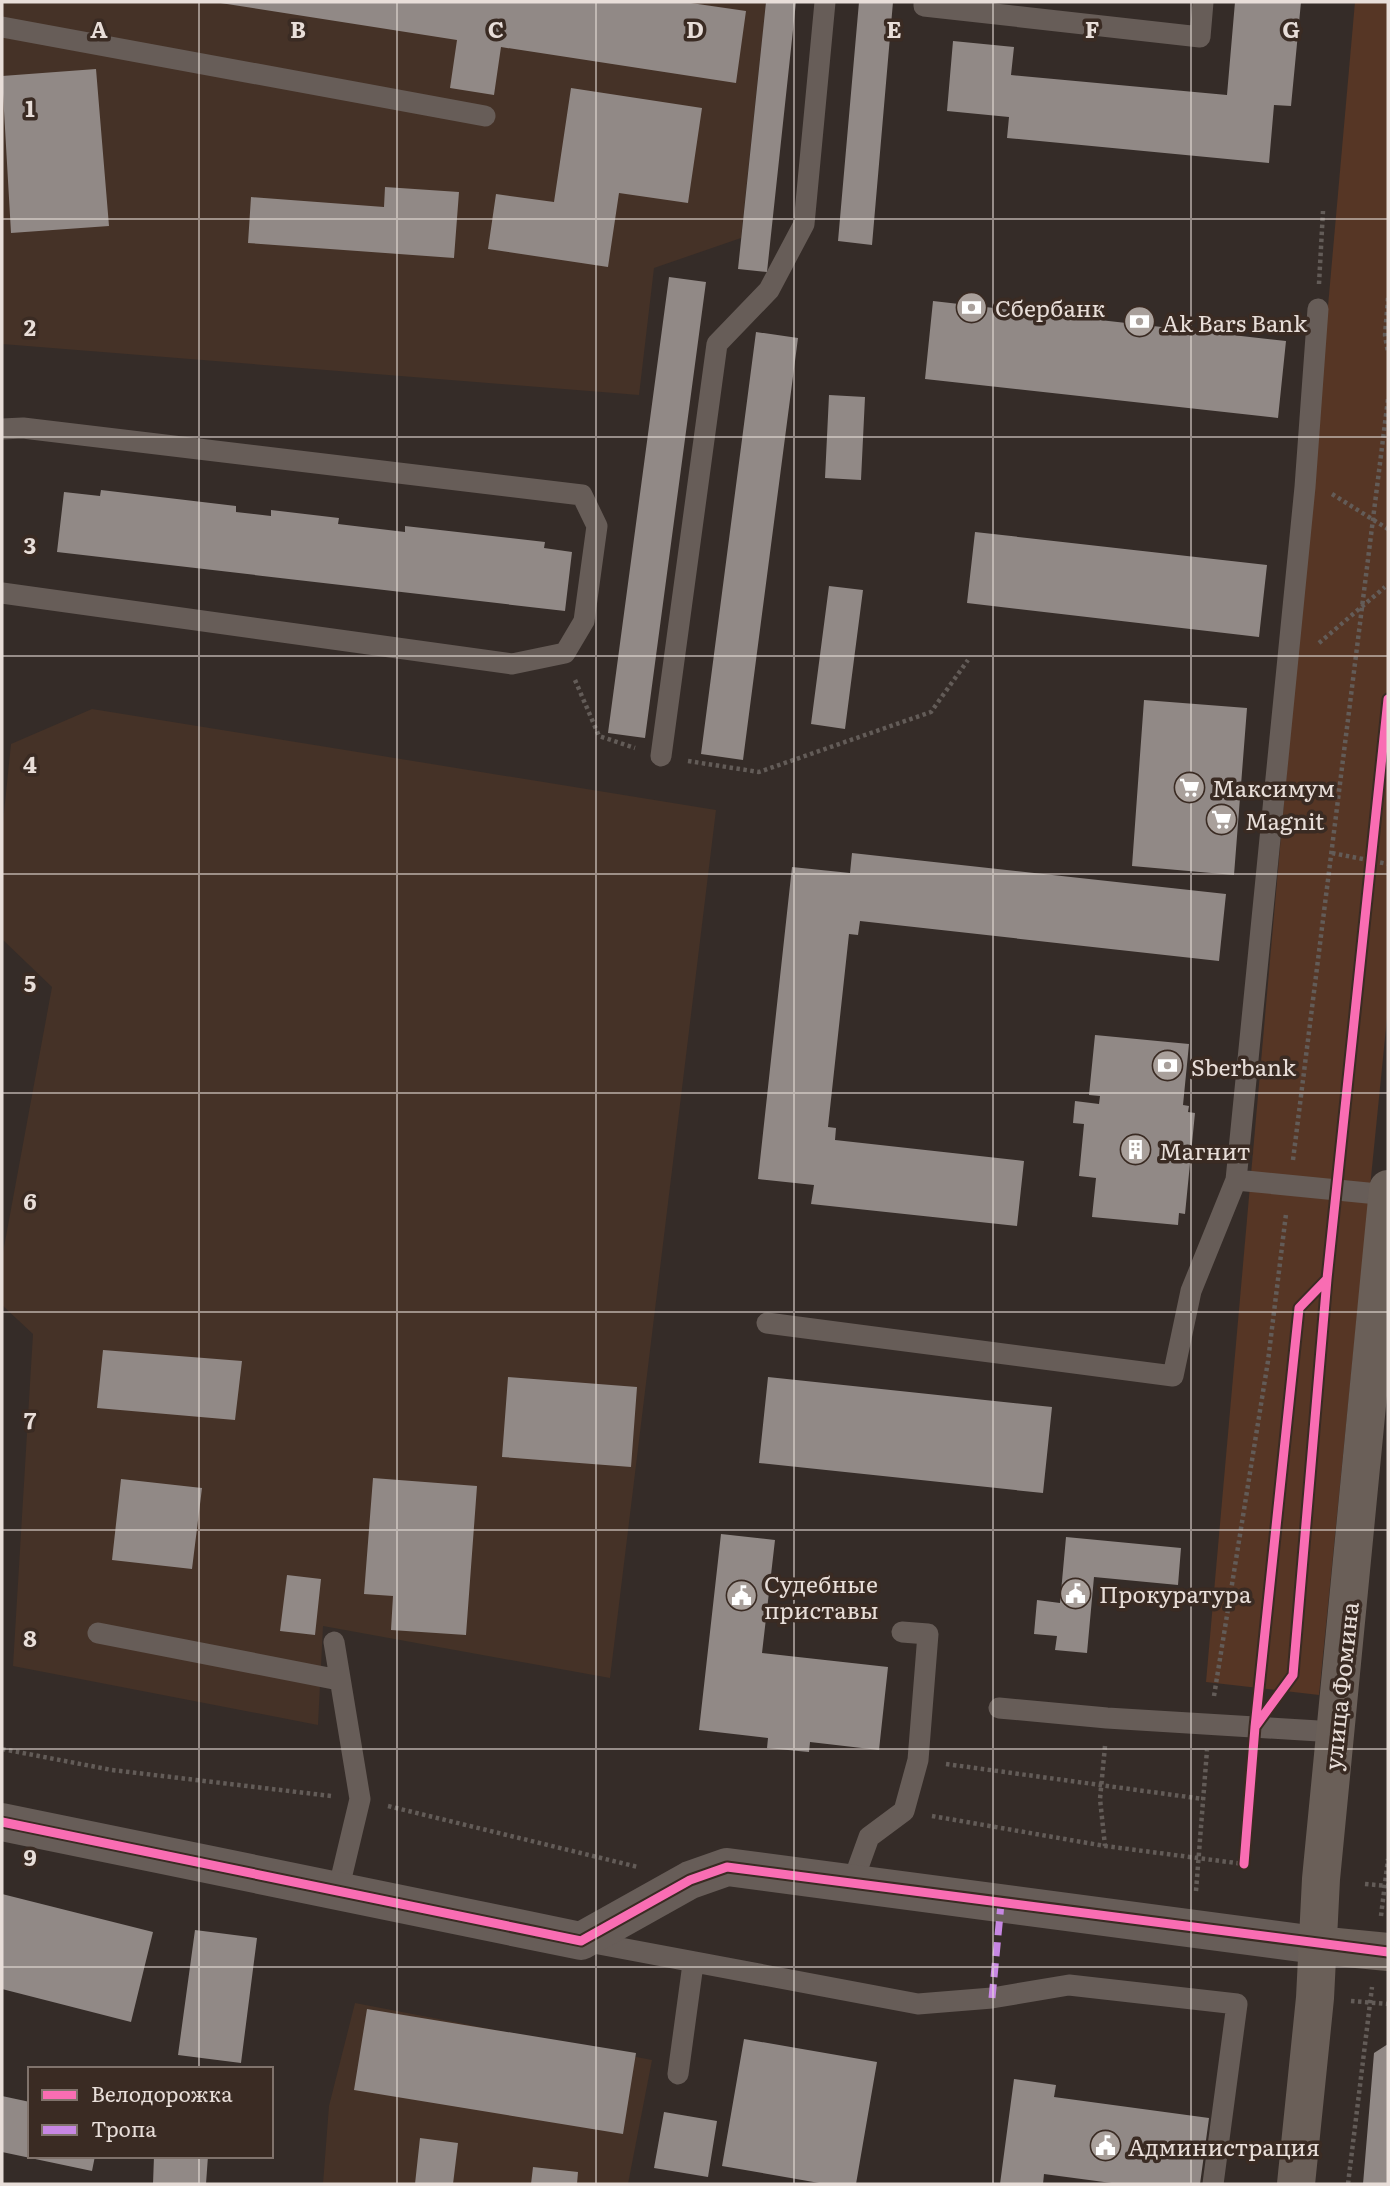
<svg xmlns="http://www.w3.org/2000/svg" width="1390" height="2186" viewBox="0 0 1390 2186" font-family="Literata,serif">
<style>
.built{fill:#453227}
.green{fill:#563625}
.building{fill:#918986}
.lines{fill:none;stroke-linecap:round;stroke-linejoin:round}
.path{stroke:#635c58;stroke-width:4.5;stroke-dasharray:3.5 3.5;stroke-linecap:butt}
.lane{stroke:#675d58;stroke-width:21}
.street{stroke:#675d58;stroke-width:38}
.secondary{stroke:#6a5f58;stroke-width:38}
.quiet{stroke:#c787e3;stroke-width:7;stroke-dasharray:14 7;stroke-linecap:butt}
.cycleway-casing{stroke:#3a2b23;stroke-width:13}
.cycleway{stroke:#f96db3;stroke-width:9}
.grid{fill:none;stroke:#e8ded9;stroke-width:2;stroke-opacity:0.55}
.labels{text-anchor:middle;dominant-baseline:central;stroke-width:7;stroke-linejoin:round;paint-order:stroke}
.poi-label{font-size:23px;fill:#e8ded9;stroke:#3a2b23;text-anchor:start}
.street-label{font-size:23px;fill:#e8ded9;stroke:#3a2b23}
.grid-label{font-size:23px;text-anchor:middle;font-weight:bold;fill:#e8ded9;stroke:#3a2b23;stroke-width:7;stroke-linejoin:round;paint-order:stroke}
</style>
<rect width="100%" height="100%" fill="#352c28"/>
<!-- built -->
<path class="built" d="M2 2H766L741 238 654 268 639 395 2 344Z
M92 709 716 810 610 1678 323 1626 318 1725 13 1666 33 1334 2 1305V1258L52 987 2 939V832L11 744Z
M355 2003 652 2060 628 2184H323L329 2106Z"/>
<!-- green -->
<path class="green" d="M1355 2H1388V1008L1319 1695 1206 1682Z"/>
<!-- building -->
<path class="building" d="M214 2H684L746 11 736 83 501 47 494 95 450 88 457 40Z
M766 2H796L767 272 738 269Z
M859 2H893L872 245 838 241Z
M1235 2H1301L1291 106 1274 105 1269 163 1007 138 1009 117 947 111 953 41 1014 47 1011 75 1227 95Z
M96 69 109 226 11 233 2 76Z
M571 88 702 108 688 203 619 193 608 267 488 249 496 194 554 202Z
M385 187 459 192 454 258 248 243 251 197 384 207Z
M669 277 706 282 645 738 608 733Z
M933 301 1286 341 1278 418 925 379Z
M756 332 798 338 743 760 701 754Z
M829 395 865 397 861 480 825 478Z
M101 490 236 506V512L271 516V510L339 518 338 524 405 532V526L545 542 544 548 572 552 565 611 57 552 64 492 100 496Z
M975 532 1267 565 1259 637 967 603Z
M829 586 863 590 845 729 811 724Z
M1144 700 1247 708 1234 875 1132 866Z
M852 853 1226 894 1219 961 860 921 858 935 849 934 828 1127 836 1128 835 1140 1024 1161 1017 1226 811 1204 814 1185 758 1179 792 867 850 873Z
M1095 1035 1189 1044 1183 1105 1189 1106 1188 1112 1195 1113 1185 1214 1179 1213 1178 1225 1092 1217 1096 1178 1079 1176 1084 1124 1073 1123 1075 1101 1099 1104 1100 1096 1089 1095Z
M103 1350 242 1361 235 1420 97 1408Z
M508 1377 637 1387 631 1467 502 1457Z
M768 1377 1052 1407 1043 1493 759 1463Z
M373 1478 477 1486 466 1635 391 1630 393 1596 364 1594Z
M121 1479 202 1488 192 1569 112 1560Z
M721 1534 775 1540 762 1653 888 1667 879 1750 810 1742 809 1752 767 1748 768 1738 699 1730Z
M1066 1537 1181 1548 1178 1585 1094 1577 1087 1653 1055 1650 1057 1636 1034 1634 1037 1600 1060 1603Z
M287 1575 321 1579 315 1635 280 1631Z
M2 1894 153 1932 131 2022 2 1989Z
M195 1930 257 1938 241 2063 178 2055Z
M367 2009 636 2053 623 2134 354 2090Z
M744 2039 877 2062 856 2184H825L722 2166Z
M1388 2044V2184H1363L1374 2053Z
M1014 2079 1056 2085 1054 2097 1209 2118 1200 2184H1119L1044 2174 1043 2184H1000Z
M2 2096 30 2102V2156H95L92 2171 2 2152Z
M664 2112 717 2121 708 2177 654 2168Z
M420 2138 458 2143 453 2184H415Z
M154 2156H208L206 2184H153Z
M533 2167 578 2172 577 2184H531Z"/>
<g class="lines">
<!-- path -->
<path class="path" d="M1319 284 1323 211
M1388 298 1385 335 1388 353
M1332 494 1388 529
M1319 643 1385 587
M575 680 599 736 635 748
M688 761 759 772 931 712 968 660
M1332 853 1388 864
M1293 1160 1388 399
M1214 1696 1268 1361 1286 1214
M1105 1746 1100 1799 1105 1846
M2 1749 112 1770 331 1796
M946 1764 1203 1799
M388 1806 638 1867
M932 1816 1105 1846 1244 1864
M1365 1884 1388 1886
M1196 1891 1207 1750
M1381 1916 1388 1859
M1351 2001 1388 2004
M1348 2184 1372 1987"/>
<!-- lane -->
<path class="lane" d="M924 2V6L1200 37 1203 2
M2 27 485 116
M2 429 23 428 582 495 597 526 584 621 565 653 512 664 2 593
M661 756 717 344 769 290 804 224 825 2
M1236 1180 1388 1195
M767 1323 1173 1376 1191 1291 1236 1180 1305 487 1318 309
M98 1633 339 1680
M334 1642 360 1799 338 1891
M999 1708 1107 1718 1335 1732
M852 1884 869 1837 904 1811 918 1760 928 1634 902 1632
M583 1941 918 2004 992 1998 1069 1985 1237 2004 1213 2184
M678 2074 693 1964"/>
<!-- street -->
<path class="street" d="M2 1822 581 1941 690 1880 727 1867 1316 1945"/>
<!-- secondary -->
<path class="secondary" d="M1316 1945 1388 1952
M1296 2184 1315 1998 1321 1879 1388 1189"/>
<!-- quiet -->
<path class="quiet" d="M992 1998 1001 1904"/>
<defs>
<path id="cycleway" d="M1255 1727 1293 1675 1327 1279 1388 699
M2 1822 581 1941 690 1880 727 1867 1388 1952
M1244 1864 1255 1727 1299 1308 1327 1279"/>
</defs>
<!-- cycleway casing -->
<use href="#cycleway" class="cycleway-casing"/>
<!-- cycleway -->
<use href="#cycleway" class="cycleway"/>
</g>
<!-- grid -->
<path class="grid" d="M199 2V2069M397 2V2184M596 2V2184M794 2V2184M993 2V2184M1191 2V2184M2 219H1388M2 437H1388M2 656H1388M2 874H1388M2 1093H1388M2 1312H1388M2 1530H1388M2 1749H1388M2 1967H1388M199 2156V2184"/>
<!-- icons -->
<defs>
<symbol id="bank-disc" viewBox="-11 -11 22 22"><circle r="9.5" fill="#a9a09b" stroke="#3a2b23"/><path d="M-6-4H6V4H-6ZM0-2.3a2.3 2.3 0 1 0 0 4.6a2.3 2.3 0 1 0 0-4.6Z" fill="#fff"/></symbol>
<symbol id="supermarket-disc" viewBox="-11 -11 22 22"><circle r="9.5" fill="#a9a09b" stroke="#3a2b23"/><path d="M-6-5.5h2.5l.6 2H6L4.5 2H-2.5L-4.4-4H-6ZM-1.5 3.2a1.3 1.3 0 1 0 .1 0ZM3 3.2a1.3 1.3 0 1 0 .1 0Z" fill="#fff"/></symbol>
<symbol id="building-disc" viewBox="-11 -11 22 22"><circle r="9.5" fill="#a9a09b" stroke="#3a2b23"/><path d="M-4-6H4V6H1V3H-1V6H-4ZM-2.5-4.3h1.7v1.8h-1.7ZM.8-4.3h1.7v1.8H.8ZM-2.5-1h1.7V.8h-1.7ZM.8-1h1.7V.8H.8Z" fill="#fff"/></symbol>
<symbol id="civic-disc" viewBox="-11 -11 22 22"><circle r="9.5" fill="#a9a09b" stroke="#3a2b23"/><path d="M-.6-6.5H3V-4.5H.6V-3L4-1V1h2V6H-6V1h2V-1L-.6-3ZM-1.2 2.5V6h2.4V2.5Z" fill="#fff"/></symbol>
</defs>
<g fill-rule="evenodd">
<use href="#bank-disc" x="954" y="290" width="35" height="35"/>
<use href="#bank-disc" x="1122" y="304" width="35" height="35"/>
<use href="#supermarket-disc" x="1172" y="770" width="35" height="35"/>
<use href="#supermarket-disc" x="1204" y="802" width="35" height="35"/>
<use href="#bank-disc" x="1150" y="1048" width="35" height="35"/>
<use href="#building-disc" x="1118" y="1132" width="35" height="35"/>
<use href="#civic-disc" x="1058" y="1576" width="35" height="35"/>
<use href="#civic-disc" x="724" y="1578" width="35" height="35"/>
<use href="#civic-disc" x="1088" y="2128" width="35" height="35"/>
</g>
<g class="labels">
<!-- poi labels -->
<g class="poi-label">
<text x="995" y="307">Сбербанк</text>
<text x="1162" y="322">Ak Bars Bank</text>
<text x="1212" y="787">Максимум</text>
<text x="1245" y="820">Magnit</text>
<text x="1191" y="1066">Sberbank</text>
<text x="1159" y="1150">Магнит</text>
<text x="764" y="1583">Судебные<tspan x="764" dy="26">приставы</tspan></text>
<text x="1099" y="1593">Прокуратура</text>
<text x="1128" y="2146">Администрация</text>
</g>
<!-- street labels -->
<g class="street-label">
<text transform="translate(1340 1686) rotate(-84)">улица Фомина</text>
</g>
</g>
<g class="grid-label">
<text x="99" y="38">A</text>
<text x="298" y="38">B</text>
<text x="496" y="38">C</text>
<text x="695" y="38">D</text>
<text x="894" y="38">E</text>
<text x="1092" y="38">F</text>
<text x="1291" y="38">G</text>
<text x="30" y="117">1</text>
<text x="30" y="336">2</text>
<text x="30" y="554">3</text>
<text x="30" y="773">4</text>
<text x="30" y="992">5</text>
<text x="30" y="1210">6</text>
<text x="30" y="1429">7</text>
<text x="30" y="1647">8</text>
<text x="30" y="1866">9</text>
</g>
<!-- border -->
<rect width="1390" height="2186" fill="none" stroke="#e8ded9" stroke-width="7"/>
<!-- legend -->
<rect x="28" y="2067" width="245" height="91" fill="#3a2b23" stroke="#80736c" stroke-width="2"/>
<rect x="42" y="2090" width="35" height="10" fill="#f96db3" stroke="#80736c" stroke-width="2"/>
<text x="91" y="2102" font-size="21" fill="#e8ded9">Велодорожка</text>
<rect x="42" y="2125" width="35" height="10" fill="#c787e3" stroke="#80736c" stroke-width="2"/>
<text x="91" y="2137" font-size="21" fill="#e8ded9">Тропа</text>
</svg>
